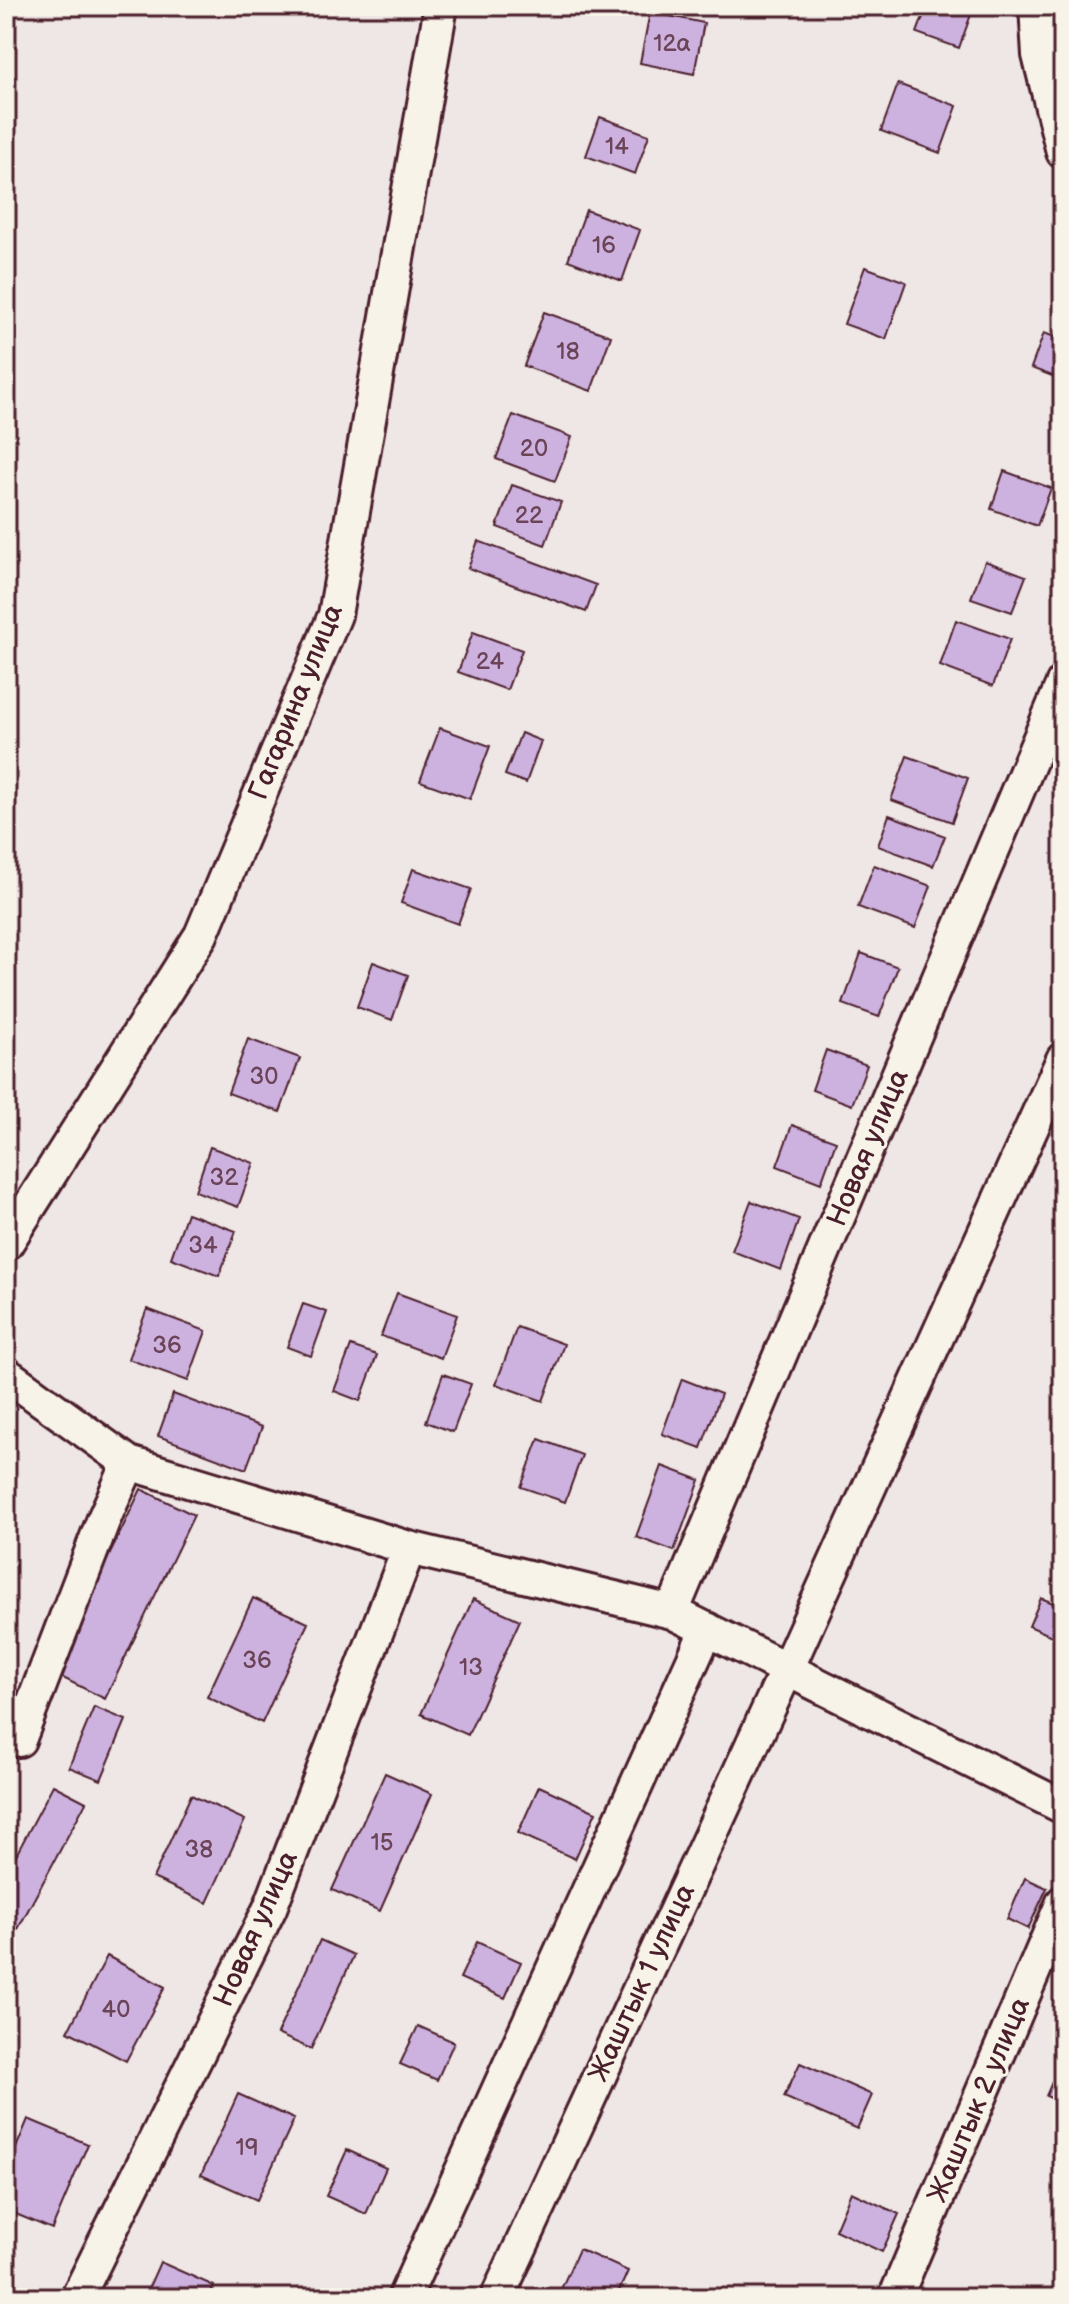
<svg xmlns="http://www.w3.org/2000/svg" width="1069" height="2304" viewBox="0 0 1069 2304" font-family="'Balsamiq Sans',sans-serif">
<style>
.building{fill:#cdb2e0;stroke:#4a1f2b;stroke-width:2}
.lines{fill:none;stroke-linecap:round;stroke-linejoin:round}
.street-casing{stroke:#4a1f2b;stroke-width:38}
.street{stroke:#f7f3e8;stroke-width:32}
.labels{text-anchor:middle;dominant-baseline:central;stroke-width:6;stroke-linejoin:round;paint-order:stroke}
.number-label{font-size:24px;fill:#6b4458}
.street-label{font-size:28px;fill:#4a1f2b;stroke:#f7f3e8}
</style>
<rect width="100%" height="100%" fill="#efe6e6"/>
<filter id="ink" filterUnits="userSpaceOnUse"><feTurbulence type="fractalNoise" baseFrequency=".0125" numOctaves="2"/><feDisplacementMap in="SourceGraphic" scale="16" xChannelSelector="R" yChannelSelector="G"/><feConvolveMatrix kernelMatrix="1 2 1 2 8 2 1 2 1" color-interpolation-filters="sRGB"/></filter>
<g filter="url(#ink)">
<!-- building -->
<path class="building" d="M927 6H974L959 48 917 33Z
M650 12 704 23 694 74 640 63Z
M898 84 957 106 940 153 881 131Z
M600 117 649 135 635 174 586 156Z
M586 210 640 230 622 281 568 260Z
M865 267 906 282 886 339 844 324Z
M544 312 611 336 591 391 524 366Z
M1044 333 1063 340V380L1031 368Z
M513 415 572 437 555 481 496 459Z
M1004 471 1051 488 1037 526 991 509Z
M512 485 561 502 545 545 497 527Z
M478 541 596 585 586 612 468 568Z
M985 561 1026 576 1012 612 971 598Z
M956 620 1010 639 993 686 940 666Z
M473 632 522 650 507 690 458 672Z
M440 728 490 746 470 799 420 781Z
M521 733 541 741 526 783 505 775Z
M907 756 968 778 952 822 891 800Z
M889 815 945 836 933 866 878 846Z
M874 865 931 886 915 928 858 907Z
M413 869 471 889 458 924 401 903Z
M861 953 898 967 879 1017 843 1004Z
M373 962 408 975 392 1020 357 1007Z
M248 1039 300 1058 280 1112 228 1093Z
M826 1050 867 1065 852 1105 812 1090Z
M792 1125 836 1141 821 1183 777 1166Z
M210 1147 254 1163 238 1207 195 1191Z
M751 1201 799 1219 781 1270 732 1251Z
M187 1213 236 1231 219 1276 171 1258Z
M397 1293 457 1315 441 1358 381 1336Z
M303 1304 327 1312 311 1356 287 1347Z
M147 1309 206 1331 188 1381 128 1359Z
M517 1327 564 1344 543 1401 496 1384Z
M351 1346 377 1355 360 1401 334 1391Z
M443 1374 471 1384 453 1432 426 1422Z
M682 1379 721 1394 701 1448 662 1434Z
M173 1394 262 1427 246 1469 158 1436Z
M539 1439 582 1455 565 1502 521 1487Z
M662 1466 700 1480 674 1551 636 1537Z
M141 1489 194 1515 105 1699 53 1673Z
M253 1598 308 1623 262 1723 207 1697Z
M1041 1598 1063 1607V1641L1029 1626Z
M473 1599 520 1620 468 1735 421 1714Z
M94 1707 126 1720 101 1780 69 1767Z
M385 1773 432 1794 380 1911 332 1890Z
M53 1785 86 1802 11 1942 6 1939V1874Z
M539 1786 596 1812 575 1859 518 1833Z
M191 1795 245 1820 207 1903 153 1878Z
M1025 1878 1047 1888 1028 1929 1007 1919Z
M320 1940 354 1955 311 2049 277 2034Z
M477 1942 521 1962 505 1998 460 1978Z
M107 1956 165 1987 126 2061 68 2031Z
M418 2026 454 2042 437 2080 400 2064Z
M1063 2057V2103L1046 2096Z
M800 2063 872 2095 857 2129 784 2097Z
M238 2094 294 2119 257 2200 201 2175Z
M28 2119 88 2144 52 2229 6 2210V2172Z
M347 2150 386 2168 366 2214 326 2196Z
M851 2192 899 2214 882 2252 835 2230Z
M579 2249 628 2271 616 2298H557Z
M160 2262 214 2286 208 2298H144Z"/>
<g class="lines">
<defs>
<path id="street" d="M1036 6 1039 55 1063 152
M6 1244 201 935 335 615 441 6
M6 1374 129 1463 409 1548 672 1612 1063 1807
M672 1612 1063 683
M19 1740 103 1521 129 1463
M77 2298 270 1908 409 1548
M404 2298 707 1629
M497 2298 787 1669 1063 1059
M895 2298 1063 1902"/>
</defs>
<!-- street casing -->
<use href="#street" class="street-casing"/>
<!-- street -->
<use href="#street" class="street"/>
</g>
</g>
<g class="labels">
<!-- number labels -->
<g class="number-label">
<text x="672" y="43">12а</text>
<text x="617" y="146">14</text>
<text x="604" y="245">16</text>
<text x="568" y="351">18</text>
<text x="534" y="448">20</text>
<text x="529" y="515">22</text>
<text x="490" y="661">24</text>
<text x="264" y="1076">30</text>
<text x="224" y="1177">32</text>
<text x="203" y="1245">34</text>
<text x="167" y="1345">36</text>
<text x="257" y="1660">36</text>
<text x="471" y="1667">13</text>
<text x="382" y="1842">15</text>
<text x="199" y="1849">38</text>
<text x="116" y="2009">40</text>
<text x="247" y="2147">19</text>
</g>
<!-- street labels -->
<g class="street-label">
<text transform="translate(296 702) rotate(-68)">Гагарина улица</text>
<text transform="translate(868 1148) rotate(-67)">Новая улица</text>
<text transform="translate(256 1929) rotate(-66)">Новая улица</text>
<text transform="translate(642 1983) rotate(-65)">Жаштык 1 улица</text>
<text transform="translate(979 2100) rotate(-67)">Жаштык 2 улица</text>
</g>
</g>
<!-- margin -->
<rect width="1069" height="2304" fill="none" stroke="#f7f3e8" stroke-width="32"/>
<rect x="16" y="16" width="1037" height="2272" fill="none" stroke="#4a1f2b" stroke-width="3" filter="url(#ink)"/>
</svg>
